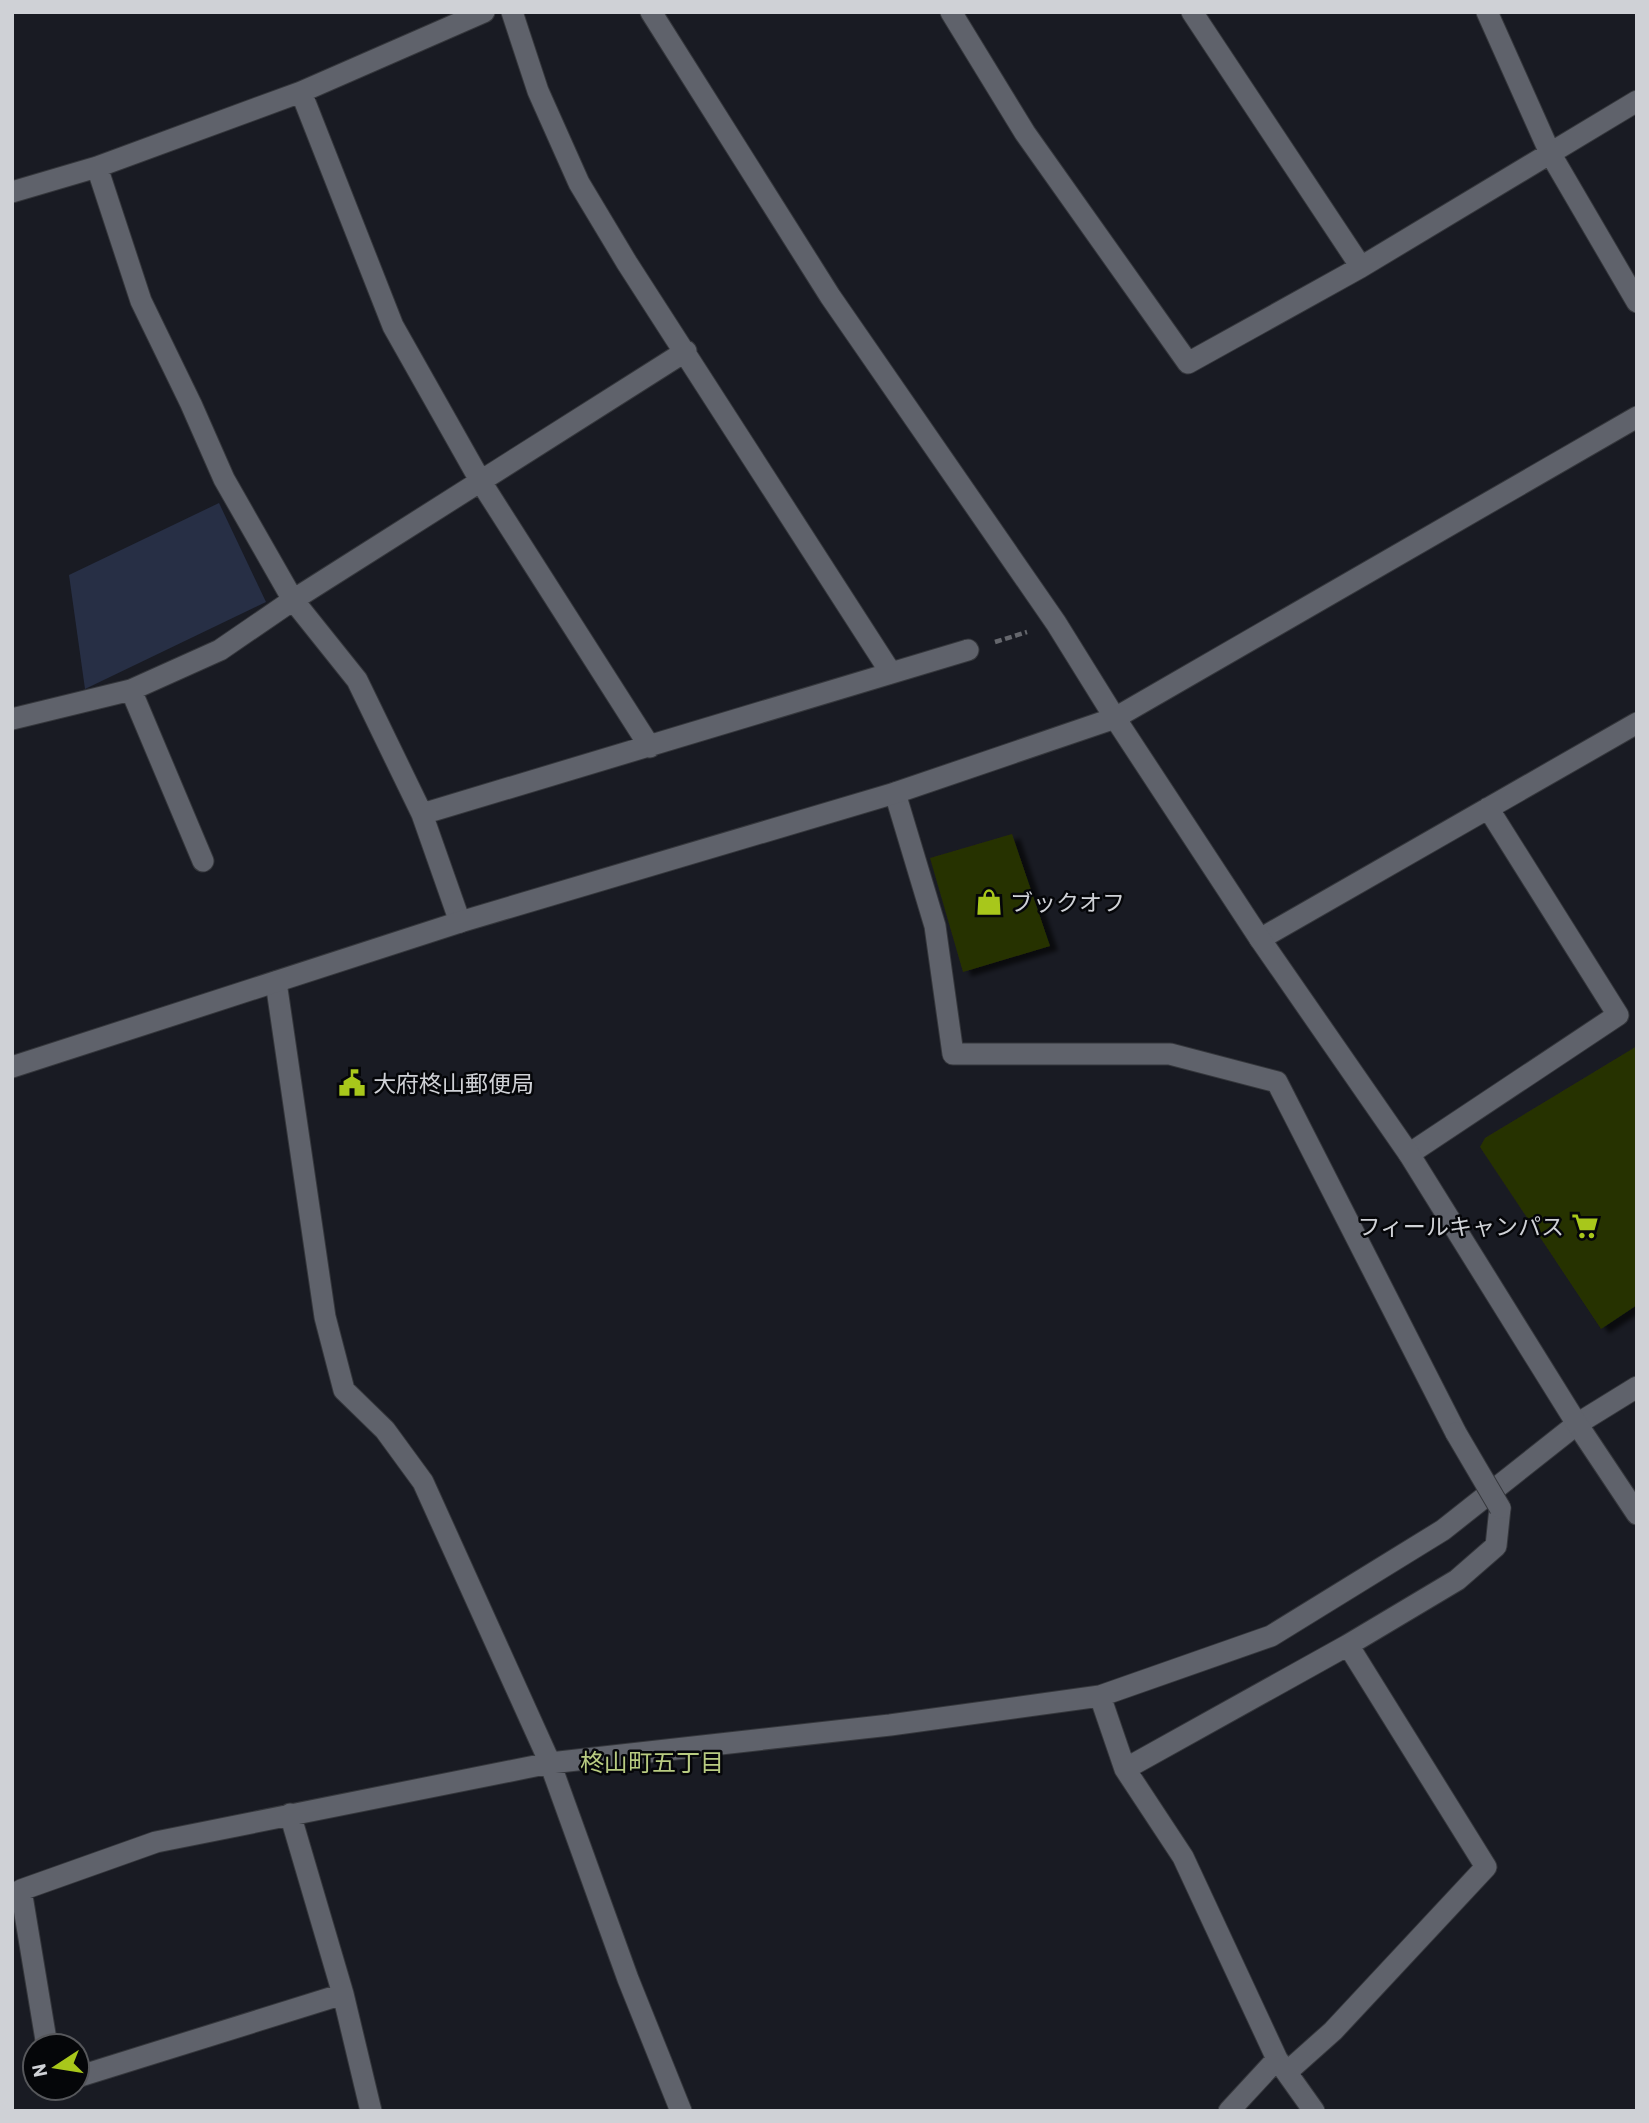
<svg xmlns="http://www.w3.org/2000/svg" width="1649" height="2123" viewBox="0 0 1649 2123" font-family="Barlow,'Noto Sans JP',sans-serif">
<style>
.park{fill:#272f45}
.building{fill:#283105;filter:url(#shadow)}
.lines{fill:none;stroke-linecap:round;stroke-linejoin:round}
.street-casing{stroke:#35373c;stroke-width:23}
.secondary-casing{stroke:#35373c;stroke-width:23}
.path{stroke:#65676d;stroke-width:4.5;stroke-dasharray:7 3.5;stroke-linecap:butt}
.street{stroke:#5f626b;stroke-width:21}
.secondary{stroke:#5f626b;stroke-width:21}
.street-bridge-casing{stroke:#35373c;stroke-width:23;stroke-linecap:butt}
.street-bridge{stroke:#5f626b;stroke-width:21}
.labels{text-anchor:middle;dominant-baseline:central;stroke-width:5;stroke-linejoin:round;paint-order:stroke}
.poi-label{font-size:23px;fill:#cfd1d6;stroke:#050609;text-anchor:start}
.neighbourhood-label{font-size:24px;fill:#b8cb81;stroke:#050609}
</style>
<defs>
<filter id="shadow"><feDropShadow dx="8" dy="4.5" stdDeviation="2" flood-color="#0009"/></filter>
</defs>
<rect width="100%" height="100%" fill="#191b23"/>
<!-- park -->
<path class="park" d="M219 503 266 602 85 689 69 575Z"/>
<!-- building -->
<path class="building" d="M1012 834 1050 946 963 972 930 858Z
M1637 1046V1305L1601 1329 1480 1147 1485 1138Z"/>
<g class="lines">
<defs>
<path id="street" d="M951 12 1025 133 1188 363 1361 267 1637 101
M1192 12 1361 267
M1487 12 1550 153 1637 302
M301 92 393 326 481 482 650 747
M97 167 141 301 191 404 224 479 293 600 357 680 422 814 460 922
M12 192 97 167 301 92 484 12
M131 690 203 861
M12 719 131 690 220 650 293 600 686 351
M895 793 935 926 953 1054H1170L1277 1082 1456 1433
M422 814 968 650 891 673 627 263 579 183 538 91 512 12
M1260 939 1637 723
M276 982 325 1317 344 1390 385 1430 423 1482 550 1763 628 1979 681 2111
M1409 1154 1618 1015 1488 808
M1100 1696 1125 1769 1183 1857 1277 2059 1314 2111
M1125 1769 1348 1645 1457 1580 1496 1546 1500 1508
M290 1814 343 1994 371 2111
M47 2046 21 1890 156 1842 550 1763 890 1725 1100 1696 1271 1636 1443 1530 1577 1424 1637 1387
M1287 2072 1333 2031 1486 1867 1348 1645
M77 2077 343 1994
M1229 2111 1277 2059"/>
<path id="secondary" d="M651 12 830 296 1056 623 1115 718 1260 939 1409 1154 1577 1424 1637 1514
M12 1067 460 922 895 793 1115 718 1637 417"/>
</defs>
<!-- street casing -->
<use href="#street" class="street-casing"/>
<!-- secondary casing -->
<use href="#secondary" class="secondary-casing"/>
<!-- path -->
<path class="path" d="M995 642 1027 632"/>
<!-- street -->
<use href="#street" class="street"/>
<!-- secondary -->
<use href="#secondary" class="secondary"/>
<defs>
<path id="street-bridge" d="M1456 1433 1500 1508"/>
</defs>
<!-- street-bridge casing -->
<use href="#street-bridge" class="street-bridge-casing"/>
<!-- street-bridge -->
<use href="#street-bridge" class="street-bridge"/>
</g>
<!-- icons -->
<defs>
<symbol id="shop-bare" viewBox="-9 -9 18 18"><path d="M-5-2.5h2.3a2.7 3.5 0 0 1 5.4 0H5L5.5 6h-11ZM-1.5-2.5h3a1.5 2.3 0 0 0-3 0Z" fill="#a8c71b" stroke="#050609" stroke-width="2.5" paint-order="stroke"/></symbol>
<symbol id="civic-bare" viewBox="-9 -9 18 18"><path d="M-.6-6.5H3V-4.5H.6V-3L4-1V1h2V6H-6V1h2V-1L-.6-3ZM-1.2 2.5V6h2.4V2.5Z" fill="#a8c71b" stroke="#050609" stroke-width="2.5" paint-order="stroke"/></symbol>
<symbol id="supermarket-bare" viewBox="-9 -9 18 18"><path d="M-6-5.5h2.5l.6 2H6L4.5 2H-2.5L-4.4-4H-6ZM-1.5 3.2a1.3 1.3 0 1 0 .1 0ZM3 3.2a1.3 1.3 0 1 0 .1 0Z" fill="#a8c71b" stroke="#050609" stroke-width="2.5" paint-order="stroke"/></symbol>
</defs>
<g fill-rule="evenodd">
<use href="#shop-bare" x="970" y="883" width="38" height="38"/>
<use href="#civic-bare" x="333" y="1064" width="38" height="38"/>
<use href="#supermarket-bare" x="1566" y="1207" width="38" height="38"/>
</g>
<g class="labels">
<!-- poi labels -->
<g class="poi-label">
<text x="1010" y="902">ブックオフ</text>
<text x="373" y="1083">大府柊山郵便局</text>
<text x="1564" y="1226" text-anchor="end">フィールキャンパス</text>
</g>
<!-- neighbourhood labels -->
<g class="neighbourhood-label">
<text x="652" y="1761">柊山町五丁目</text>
</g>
</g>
<!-- border -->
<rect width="1649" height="2123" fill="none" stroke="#cfd1d6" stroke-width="28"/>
<!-- north arrow -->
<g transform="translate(56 2067) rotate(258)"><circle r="33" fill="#050609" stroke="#56575b" stroke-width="2"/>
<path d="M0-5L12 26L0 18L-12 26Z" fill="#a8c71b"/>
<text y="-10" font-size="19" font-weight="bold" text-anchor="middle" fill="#cfd1d6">N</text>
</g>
</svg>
